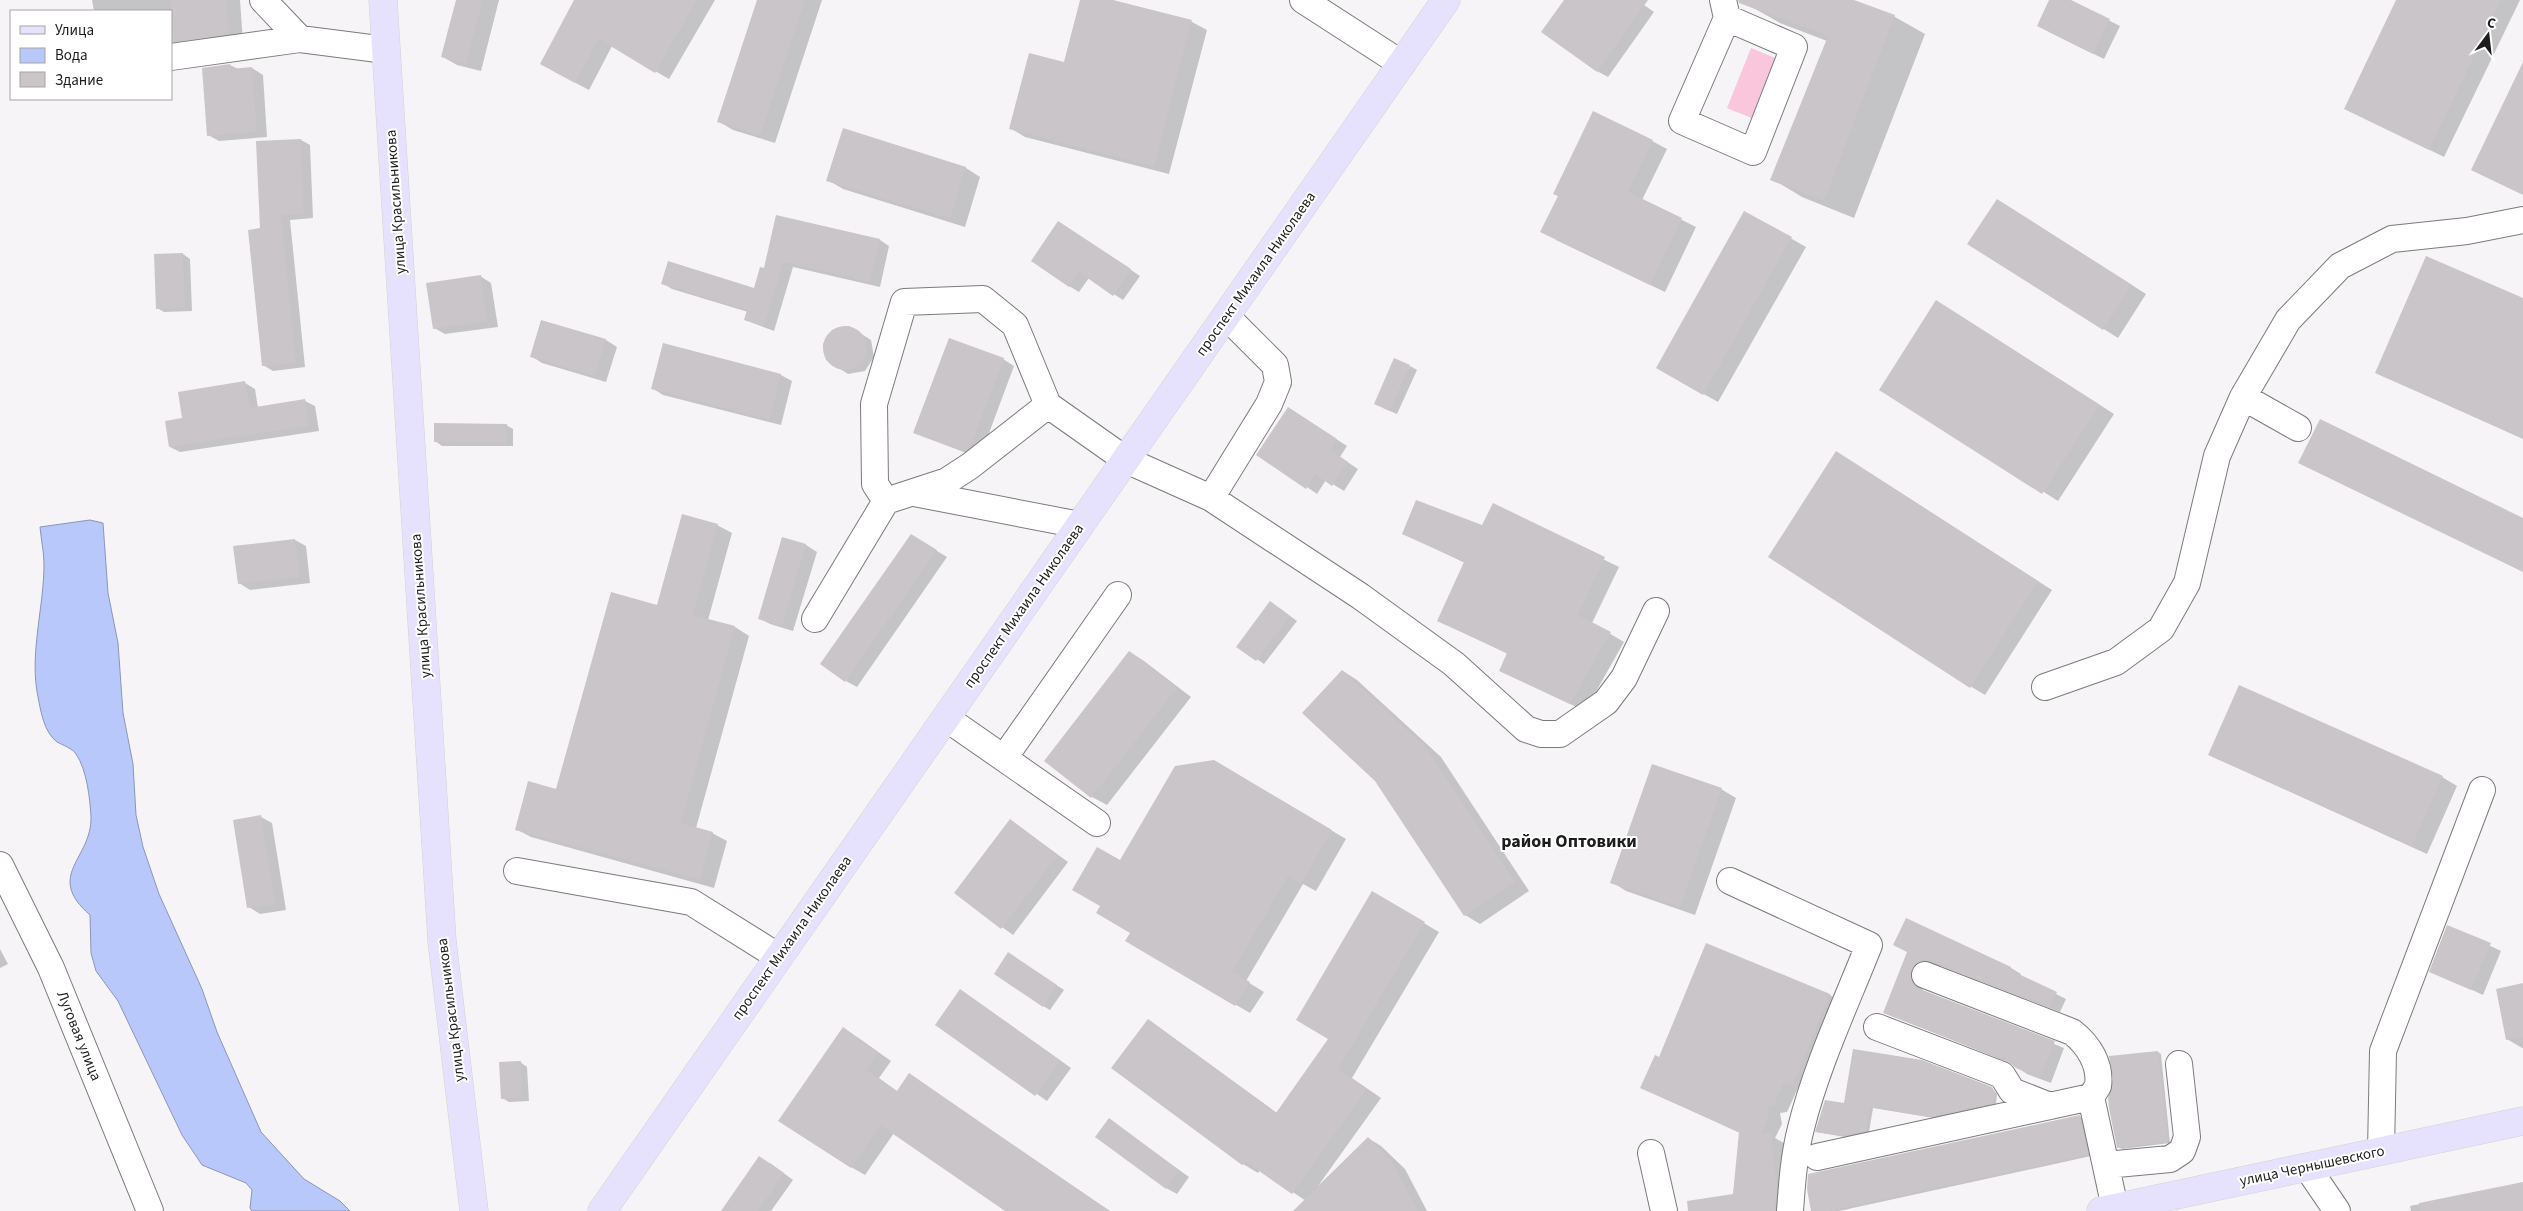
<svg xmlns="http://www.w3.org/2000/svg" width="2523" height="1211" viewBox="0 0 2523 1211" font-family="'Source Sans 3',sans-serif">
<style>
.green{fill:#fac6dc}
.water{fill:#b8c8fb;stroke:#8a95b9}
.shadow{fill:#0003}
.building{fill:#c9c5c8}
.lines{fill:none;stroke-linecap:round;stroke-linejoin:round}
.minor-casing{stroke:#7c7a7d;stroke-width:28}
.major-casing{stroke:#d2d2d2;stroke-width:29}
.minor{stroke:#fff;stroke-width:26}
.major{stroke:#e6e2fe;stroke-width:28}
.labels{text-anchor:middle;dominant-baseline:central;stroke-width:4;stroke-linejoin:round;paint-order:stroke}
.street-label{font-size:15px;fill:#1e1d1e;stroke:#fff}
.quarter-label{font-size:18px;font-weight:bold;fill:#1e1d1e;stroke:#fff}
</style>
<rect width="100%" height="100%" fill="#f6f4f7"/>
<!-- green -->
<path class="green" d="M1751 48 1778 59 1754 119 1727 108Z"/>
<!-- water -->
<path class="water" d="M90 520 103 523 108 593 118 643 123 713 133 764 136 815 143 847 159 894 202 989 217 1032 261 1132 304 1179 340 1201 350 1211H252L250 1208 252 1190 246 1183 202 1165 182 1135 118 1001 96 971 91 953 90 915C44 875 92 859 91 817 90 799 87 770 76 754 73 749 63 745 57 742 44 732 41 712 38 697 29 654 44 608 44 564 44 552 41 539 40 527Z"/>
<!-- shadow -->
<path class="shadow" d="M92 0H240L243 42 171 46V11H94Z
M457 0H499L481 71 457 65 443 57Z
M576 0H715L669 79 612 46 589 90 555 72Z
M758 0H822L775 143 733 130 718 121Z
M1081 0H1108L1192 22 1207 30 1169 174 1025 137 1010 128 1064 64Z
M1565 0H1637L1654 12 1608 77 1597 71Z
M1752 0H1850L1895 17 1925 34 1854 218 1802 197 1772 179 1827 41 1780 23 1750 6Z
M2051 0H2068L2120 26 2104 59 2049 32Z
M2398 0H2520L2444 157 2345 108Z
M230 65 238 69 252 68 263 75 267 137 219 141 208 135 204 69Z
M844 130 966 168 980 177 965 227 843 189 828 180Z
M301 140 310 145 313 218 290 220 305 367 273 371 263 365 261 230Z
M1652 141 1667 149 1642 200 1696 227 1665 292 1556 240Z
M2012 209 2146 294 2118 338 1969 244Z
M1745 212 1806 247 1718 402 1657 368Z
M777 216 880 240 889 246 880 287 793 267 774 331 745 320 748 312 672 289 662 283 755 289 765 270Z
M1059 222 1140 276 1123 300 1089 278 1079 292 1069 286Z
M183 254 190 259 192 311 164 312 157 308 156 255Z
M480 276 491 283 498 327 445 334 434 328Z
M2523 299V439L2376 373Z
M1951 310 2114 414 2058 501 1881 389Z
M542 321 606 340 617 347 606 382 542 363 531 356Z
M849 326 871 340 874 357 865 371 848 374 826 360 823 344 832 330Z
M664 345 781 375 792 381 781 425 663 395 652 388Z
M1003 359 1014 366 982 452 976 457 915 432Z
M1410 366 1417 370 1397 414 1383 408Z
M245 383 255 389 258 408 305 401 315 406 319 431 180 452 170 447 183 419Z
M1299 415 1347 446 1340 457 1358 469 1344 491 1326 480 1317 494 1307 487Z
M506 425 513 429V446H442L435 441Z
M1851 461 2052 590 1985 695 1970 686Z
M1493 505 1619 567 1592 623 1624 642 1585 711 1515 678 1508 654 1439 621 1465 563 1403 533 1482 527Z
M717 525 732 533 708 620 735 627 749 636 696 828 712 833 727 841 714 888 531 837 516 829 557 790 658 606Z
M783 539 806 545 817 552 793 631 770 624 759 618Z
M295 540 306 546 310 583 250 590 239 583Z
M922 542 947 557 857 687 846 681Z
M1278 607 1297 621 1264 664 1238 646Z
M1130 652 1144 661 1191 697 1107 805 1092 797 1045 761Z
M1343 671 1357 680 1441 757 1529 891 1480 924 1465 915Z
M2209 755 2442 777 2457 786 2427 854Z
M1214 761 1346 839 1316 891 1303 884 1246 981 1264 992 1250 1013 1127 941 1131 933 1121 862Z
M1721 789 1736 798 1695 915 1626 891 1612 882Z
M261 817 272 823 286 910 260 914 249 907Z
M1010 820 1068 862 1013 935 955 893Z
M1372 893 1439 932 1352 1078 1381 1098 1318 1186 1368 1138 1381 1146 1405 1169 1427 1211H1296L1306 1201 1260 1170 1258 1173 1243 1164 1149 1020 1277 1113 1330 1038Z
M1907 919 2011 968 2021 974 2020 976 2066 999 2060 1012 1941 966H1933L1920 983 1923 991 2064 1048 2051 1083 2027 1074 2012 1064 1885 1013 1908 952Z
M2448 926 2501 951 2483 995 2431 971Z
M1706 945 1830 995 1843 1003 1806 1092 1798 1088 1787 1112 1780 1113 1782 1124 1775 1138 1784 1143 1789 1195 1788 1211H1708L1734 1195 1740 1133 1642 1088 1660 1059Z
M0 949 8 964 0 968Z
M1015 958 1064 990 1050 1010 1043 1006Z
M2523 984V1048H2522L2507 1039Z
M971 997 1071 1068 1047 1101 936 1025Z
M857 1037 891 1061 879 1078 898 1092 910 1075 1110 1211H1007L894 1133 865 1175 851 1167Z
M2158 1052 2161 1054 2170 1143 2122 1149 2118 1147 2115 1079Z
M520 1062 527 1067 529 1101 509 1102 502 1098Z
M1991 1088 1997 1094 1996 1104 1934 1118 1873 1108 1869 1132 1845 1137 1817 1132 1845 1104Z
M2079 1116 2082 1118 2091 1156 1839 1211H1813Z
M1109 1120 1189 1177 1177 1194 1166 1188Z
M770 1163 793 1180 771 1211H723Z
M2523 1183V1211H2411L2410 1206Z"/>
<!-- building -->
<path class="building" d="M171 0H226L229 34 171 42Z
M456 0H483L466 64 441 57Z
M574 0H697L655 73 599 39 575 83 540 64Z
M757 0H805L760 136 717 122Z
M1080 0H1113L1192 20 1154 167 1009 129 1029 53 1064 62Z
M1564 0H1648L1597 72 1541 32Z
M1738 0H1854L1895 15 1824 201 1770 180 1828 36 1739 3Z
M2049 0H2071L2110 19 2093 54 2037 26Z
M2396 0H2501L2429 150 2344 109Z
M2523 62V195L2471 170Z
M230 64 231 69 252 67 257 132 207 136 202 68Z
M1593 111 1653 140 1628 192 1682 218 1650 285 1540 232 1558 196 1553 194Z
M843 128 966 167 950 219 826 181Z
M301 139 304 214 281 215 296 363 262 366 248 230 260 228 256 141Z
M1997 199 2132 285 2103 330 1967 244Z
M1744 211 1792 237 1703 395 1656 368Z
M776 215 880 239 870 282 784 262 764 326 744 320 747 310 661 284 668 261 754 288 760 267 764 268Z
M1058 221 1131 269 1113 296 1079 272 1069 287 1031 261Z
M183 253 185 308 156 309 154 254Z
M2426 256 2523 298V438L2375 373Z
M481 275 487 321 433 329 426 283Z
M1936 300 2100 405 2042 494 1879 390Z
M541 320 606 339 595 376 530 357Z
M823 348a22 22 0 1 1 44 0a22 22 0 1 1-44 0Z
M949 338 1004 358 971 446 964 452 913 433Z
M663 343 781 374 770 420 651 389Z
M1394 358 1410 365 1390 411 1374 404Z
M245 381 250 408 305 399 309 426 169 447 165 421 182 418 178 392Z
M1288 407 1337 439 1330 450 1348 462 1332 486 1315 474 1306 489 1256 455Z
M2320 419 2523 518V572L2298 463Z
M434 423 507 424 506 443 434 442Z
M1836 451 2038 581 1970 688 1768 557Z
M1416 500 1482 525 1493 503 1605 557 1578 615 1611 632 1570 704 1499 671 1507 653 1437 621 1464 562 1402 534Z
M682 514 718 524 693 615 735 626 681 823 713 832 700 880 515 830 528 781 556 789 611 592 657 605Z
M911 534 937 550 845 682 820 664Z
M782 537 806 544 782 626 758 619Z
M295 539 300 577 238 584 233 546Z
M1270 601 1290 616 1256 661 1236 647Z
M1129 651 1177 688 1091 798 1044 761Z
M1342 670 1426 747 1515 882 1464 916 1375 781 1302 713Z
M2239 685 2443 776 2412 846 2208 755Z
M1214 760 1332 830 1301 884 1288 876 1232 972 1250 982 1235 1006 1125 941 1130 933 1096 913 1100 906 1072 890 1097 847 1120 860 1175 766Z
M1652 764 1722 788 1680 907 1610 883Z
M261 815 276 904 247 908 233 820Z
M1010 819 1058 855 1001 929 954 893Z
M1372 891 1425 922 1338 1069 1367 1089 1292 1194 1246 1162 1242 1165 1111 1068 1148 1019 1276 1113 1328 1039 1296 1020Z
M1906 918 2011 967 2010 970 2057 992 2050 1007 1930 961 1923 960 1916 963 1911 970 1913 984 1920 989 2055 1041 2040 1078 2016 1068 2007 1061 1883 1013 1907 952 1893 945Z
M2447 925 2491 943 2471 990 2429 972Z
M1706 943 1830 994 1793 1085 1784 1082 1774 1105 1768 1106 1769 1116 1762 1133 1771 1134 1777 1187 1775 1211H1688L1687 1201 1733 1194 1739 1132 1640 1088 1655 1055 1659 1057Z
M1008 952 1057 985 1043 1007 994 974Z
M2523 983V1037L2506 1040 2496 989Z
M960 989 1061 1061 1035 1096 935 1025Z
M843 1027 878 1052 866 1070 897 1091 909 1073 1109 1211H1005L880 1125 851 1168 778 1121Z
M1853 1049 1922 1060 1992 1087 1995 1092 1993 1103 1930 1117 1870 1107 1866 1131 1841 1136 1815 1132 1825 1100 1844 1103Z
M2158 1051 2168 1142 2117 1148 2109 1108 2108 1098 2113 1079 2109 1056Z
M521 1061 522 1098 501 1099 499 1062Z
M2080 1115 2088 1155 1830 1211H1811L1807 1189 1808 1174Z
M1109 1118 1179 1170 1166 1189 1095 1137Z
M1368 1137 1391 1160 1418 1211H1293Z
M759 1156 784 1173 758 1211H721Z
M2523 1182V1211H2420L2419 1203Z"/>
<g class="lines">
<defs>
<path id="minor" d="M263 0 300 39
M1303 0 1402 64
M1723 0 1727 18 1682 121 1753 152 1794 47 1727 18
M171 57 300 39 386 50
M2243 397 2298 428
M1048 405 1015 325 983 299 904 302 874 404 875 484 886 501 947 481 970 466 1048 405 1126 460 1211 498 1269 404 1278 382 1275 365 1226 316
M914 493 1080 525
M1211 498 1360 596 1454 664 1526 729 1541 734H1560L1606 702 1624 678 1656 611
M815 619 886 501
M2045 687 2116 662 2161 629 2187 583 2217 456 2243 397 2288 320 2340 266 2392 239 2467 231 2523 220
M946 718 1097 823
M1004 758 1118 595
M0 865 51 968 150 1211
M517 871 691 902 779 957
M1730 881 1869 945C1846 1003 1816 1067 1801 1128 1794 1155 1792 1183 1790 1211
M1925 975 2072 1032C2089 1045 2101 1065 2098 1086L2091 1097
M1877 1027 2002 1075 2012 1091 2050 1106
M2381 1151 2383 1051 2482 790
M1651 1153 1664 1211
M1817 1157 2091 1097 2115 1208
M2106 1165 2170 1159 2182 1151 2187 1137 2179 1064
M2307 1167 2337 1211"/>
<path id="major" d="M383 0 442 941 474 1211
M602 1211 1446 0
M2101 1211 2523 1121"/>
</defs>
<!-- minor casing -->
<use href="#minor" class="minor-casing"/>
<!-- major casing -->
<use href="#major" class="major-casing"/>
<!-- minor -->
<use href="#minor" class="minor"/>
<!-- major -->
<use href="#major" class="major"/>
</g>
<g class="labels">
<!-- street labels -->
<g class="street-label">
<text transform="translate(396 202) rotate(-94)">улица Красильникова</text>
<text transform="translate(1256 274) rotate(-55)">проспект Михаила Николаева</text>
<text transform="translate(421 606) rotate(-94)">улица Красильникова</text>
<text transform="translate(1024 606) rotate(-55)">проспект Михаила Николаева</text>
<text transform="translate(792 938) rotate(-55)">проспект Михаила Николаева</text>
<text transform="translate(451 1010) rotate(-97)">улица Красильникова</text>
<text transform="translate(79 1036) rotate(68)">Луговая улица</text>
<text transform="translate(2312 1166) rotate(-12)">улица Чернышевского</text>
</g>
<!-- quarter labels -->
<g class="quarter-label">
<text x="1569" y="841">район Оптовики</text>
</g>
</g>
<!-- legend -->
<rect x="10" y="10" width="162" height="90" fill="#ffffff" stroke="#a5a5a5"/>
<rect x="20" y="26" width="25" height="8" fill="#e6e2fe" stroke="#a5a5a5"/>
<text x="55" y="35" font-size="15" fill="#1e1d1e">Улица</text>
<rect x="20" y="48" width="25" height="15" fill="#b8c8fb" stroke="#a5a5a5"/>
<text x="55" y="60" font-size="15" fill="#1e1d1e">Вода</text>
<rect x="20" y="72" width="25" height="15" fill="#c9c5c8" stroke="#a5a5a5"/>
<text x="55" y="85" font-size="15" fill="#1e1d1e">Здание</text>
<!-- north arrow -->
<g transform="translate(2488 35) rotate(15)" stroke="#ffffff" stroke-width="4" paint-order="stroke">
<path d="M0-4L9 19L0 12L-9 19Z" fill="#1e1d1e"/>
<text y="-8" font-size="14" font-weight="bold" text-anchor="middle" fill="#1e1d1e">С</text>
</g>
</svg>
